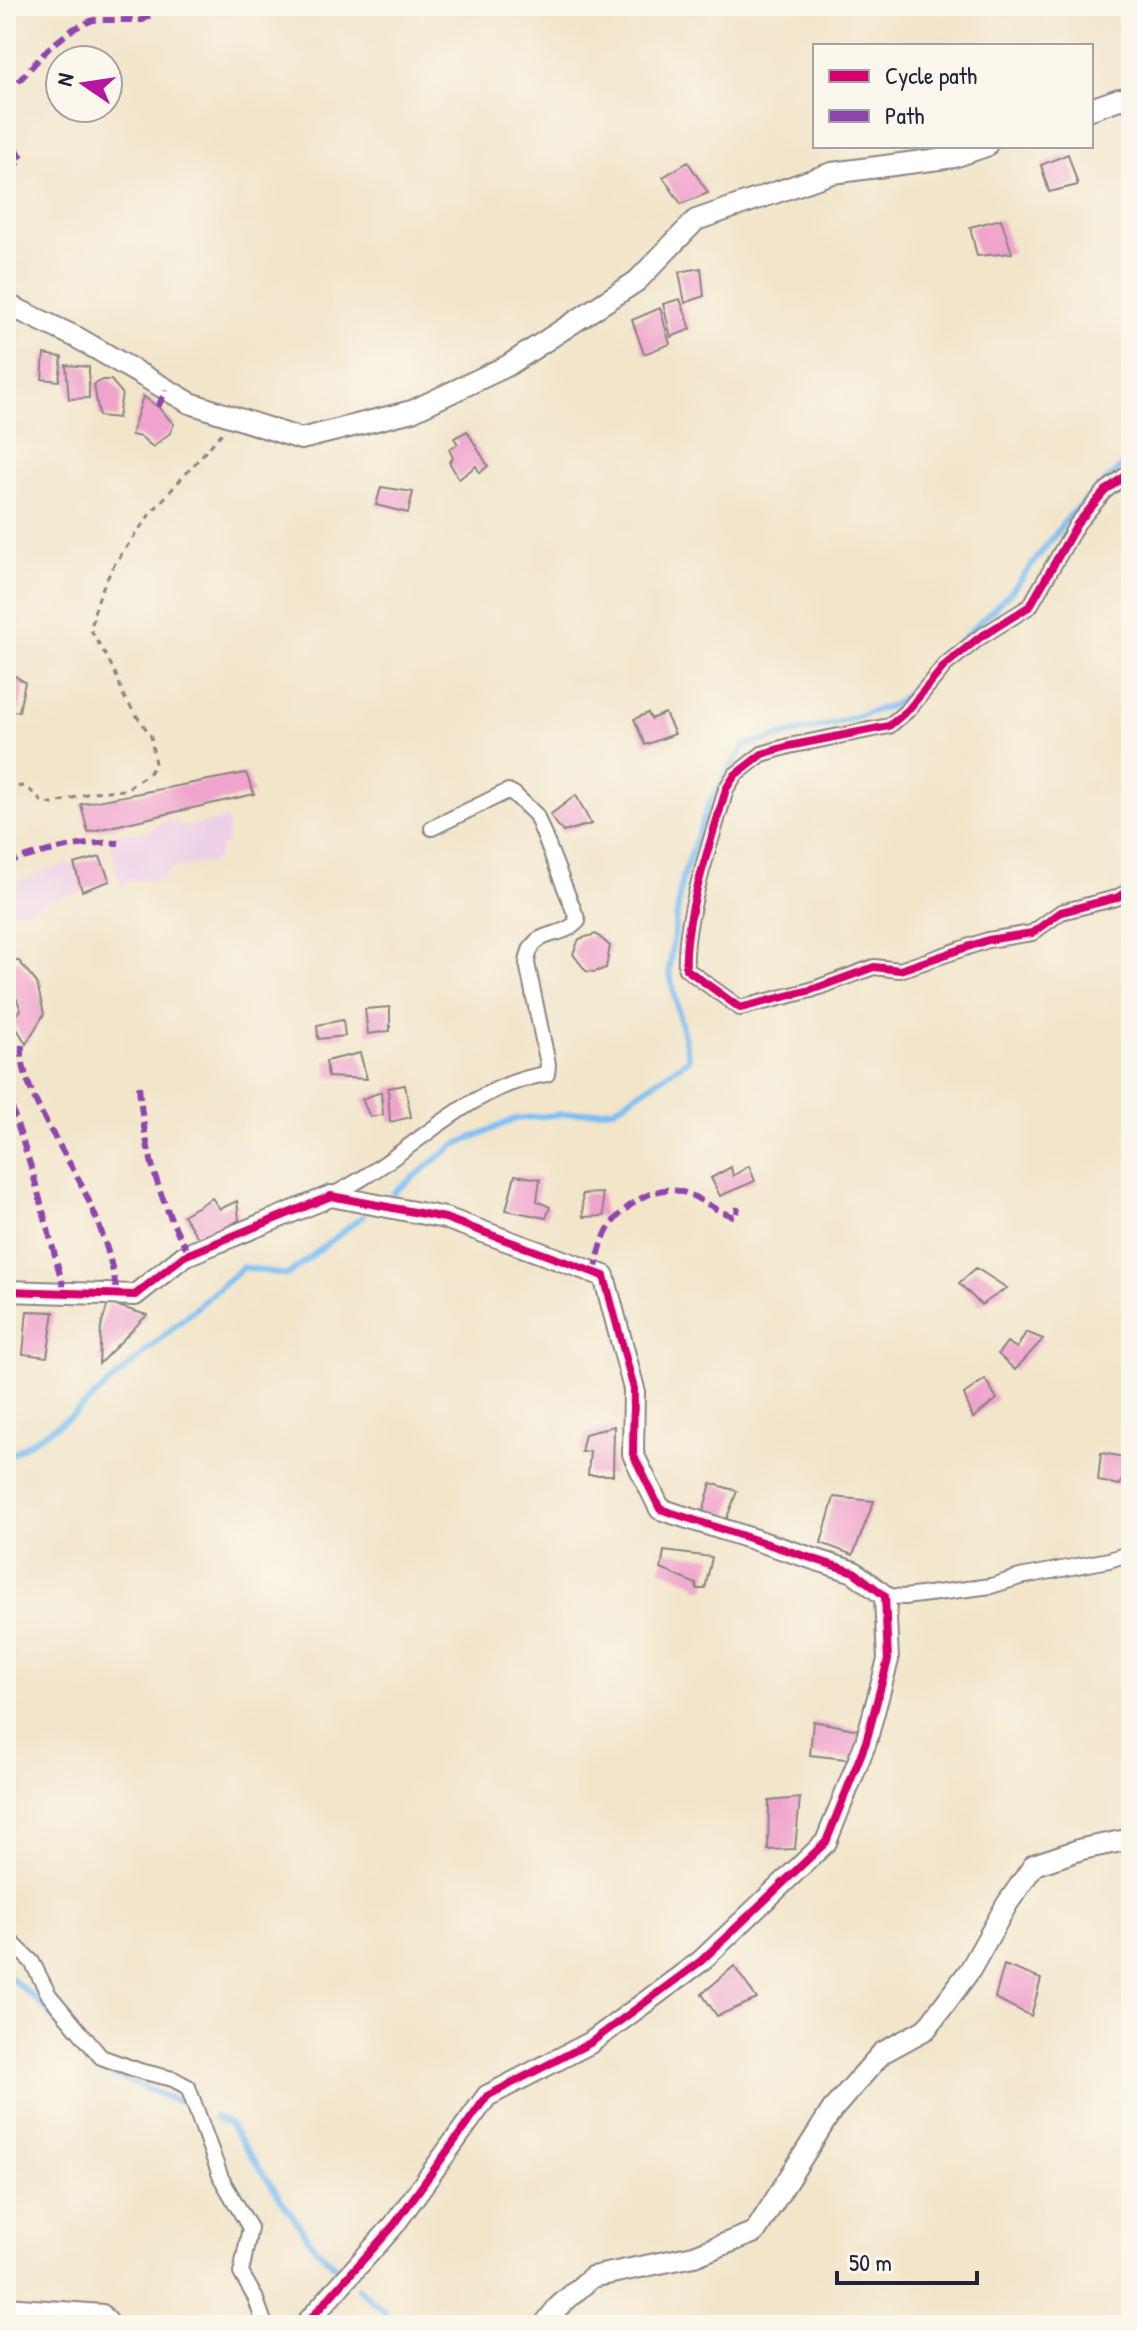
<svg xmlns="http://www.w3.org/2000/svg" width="1137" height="2331" viewBox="0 0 1137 2331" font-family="'Patrick Hand',sans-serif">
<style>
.built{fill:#eed0e7}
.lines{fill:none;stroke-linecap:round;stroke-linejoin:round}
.stream{stroke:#7cbef2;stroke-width:6}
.building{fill:#f0a4cd}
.street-casing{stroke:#8a8482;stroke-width:18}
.secondary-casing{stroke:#8a8482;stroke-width:24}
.path{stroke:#8a8482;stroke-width:3;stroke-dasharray:6 6;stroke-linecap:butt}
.street{stroke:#fff;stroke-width:14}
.secondary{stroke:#fff;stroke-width:20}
.quiet{stroke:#8e44ad;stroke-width:6;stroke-dasharray:12 6;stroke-linecap:butt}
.cycleway-casing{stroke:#fbf7ec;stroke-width:13}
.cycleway{stroke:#d6006c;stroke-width:8}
</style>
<rect width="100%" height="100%" fill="#fbf7ec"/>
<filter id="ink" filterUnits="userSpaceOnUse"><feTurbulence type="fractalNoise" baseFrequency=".0125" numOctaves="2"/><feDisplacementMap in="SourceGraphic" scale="16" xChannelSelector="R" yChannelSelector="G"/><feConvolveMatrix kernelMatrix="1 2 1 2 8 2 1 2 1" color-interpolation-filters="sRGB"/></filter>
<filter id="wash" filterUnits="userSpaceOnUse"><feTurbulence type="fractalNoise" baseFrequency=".006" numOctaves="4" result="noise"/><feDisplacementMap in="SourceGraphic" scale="32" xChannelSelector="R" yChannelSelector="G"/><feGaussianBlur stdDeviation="1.8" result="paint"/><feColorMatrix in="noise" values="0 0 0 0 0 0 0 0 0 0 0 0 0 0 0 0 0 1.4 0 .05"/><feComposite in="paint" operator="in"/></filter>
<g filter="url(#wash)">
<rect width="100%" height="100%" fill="#f2e5ca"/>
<!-- built -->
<path class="built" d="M167 819 187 827 226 819 229 829 226 842 221 846 217 859 209 864 198 863 171 869 160 881 130 880 120 887 110 838 125 833 147 832Z
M71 862 82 891 6 916V885Z"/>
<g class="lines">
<!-- stream -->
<path class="stream" d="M393 1193 455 1145 515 1119 614 1109 689 1059 669 970 682 879 710 801 745 745 836 723 896 704 1012 591 1069 516 1131 458
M6 1458 73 1415 243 1267 287 1275 363 1216
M6 1974 38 2001 96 2068 177 2101
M215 2117 228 2123 315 2248 336 2267
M358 2288 383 2310 389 2325"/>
</g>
<g id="blocks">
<!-- building -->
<path class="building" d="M1068 154 1078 185 1049 192 1041 165Z
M688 162 708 193 681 204 663 177Z
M1001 219 1012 253 977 256 970 227Z
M701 268 704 296 685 303 679 272Z
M680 299 691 329 671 337 663 304Z
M660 308 670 344 644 354 632 320Z
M44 354 62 357 59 381 42 379Z
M66 365 89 367V398L69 399Z
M102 380H111L122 393 118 418 99 416 94 384Z
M143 396 158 407 174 424 170 433 153 447 141 437 131 435Z
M467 431 488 466 480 473 476 466 459 479 449 462 453 458 449 449 458 444 454 438Z
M381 487 413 492 408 513 376 505Z
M6 675H13L25 682 19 711 6 712Z
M648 713 651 719 665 713 675 734 645 745 634 719Z
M246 773 254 794 88 832 81 804Z
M576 795 591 824 563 832 550 815Z
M100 857 110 881 82 891 74 864Z
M596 934 610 946 606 968 595 972 586 971 573 954 579 939Z
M6 960 19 961 37 983 44 1014 26 1044 11 1018 21 1010 15 995 6 1000Z
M390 1007V1031L368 1034 365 1009Z
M343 1020 345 1036 318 1039 317 1025Z
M360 1053 367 1079 328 1077 326 1061Z
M405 1085 411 1117 390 1122 388 1088Z
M381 1092 383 1115 370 1117 362 1099Z
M749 1166 755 1181 720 1196 711 1178 731 1167 733 1176Z
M515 1175 540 1179 537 1201 550 1207 546 1218 506 1210Z
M602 1193 604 1216 583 1217 582 1194Z
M212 1198 220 1209 237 1201 239 1220 201 1242 183 1215Z
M976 1268 1007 1288 981 1305 959 1283Z
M108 1303 147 1315 99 1364 101 1327Z
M6 1306H12L15 1344 6 1345Z
M27 1311 54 1312 47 1357 23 1354Z
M1026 1332 1043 1339 1015 1370 998 1354 1007 1342 1017 1348Z
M985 1379 997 1399 973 1418 964 1394Z
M614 1426 613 1475H588L590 1451 581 1452 585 1434Z
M1101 1453 1131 1458 1120 1485 1098 1481Z
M711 1483 737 1491 725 1523 703 1512Z
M834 1497 874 1501 853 1555 821 1543Z
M664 1551 712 1557 705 1589H697L696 1584 661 1569Z
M813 1721 864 1731 854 1760 810 1755Z
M800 1798 795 1849 768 1850 769 1801Z
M1004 1965 1041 1979 1031 2016 995 1998Z
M734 1966 757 1999 717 2016 702 1994Z"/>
</g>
</g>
<g filter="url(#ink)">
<use href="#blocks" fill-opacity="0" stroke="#8a8482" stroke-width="2"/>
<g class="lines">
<defs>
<path id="street" d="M1131 471 1105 491 1077 524 1030 606 979 638 945 665 908 710 889 726 789 746 762 754 735 775 726 789C712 840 683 918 686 969L740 1008 811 990 874 967 900 970 988 940 1032 933 1061 912 1116 898 1131 890
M331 1196C344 1189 357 1182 369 1174 426 1138 477 1084 547 1074L548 1064 527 963C531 926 560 941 578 921L536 815 514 794 508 791 432 828
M885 1596 905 1597 991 1586 1020 1577 1109 1560 1131 1553
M6 1937 32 1962 49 1995 101 2057 140 2071 173 2079 188 2087 221 2178 250 2228 241 2273 255 2297 265 2325
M6 2305 103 2312 114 2325"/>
<path id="secondary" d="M1091 109 1119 99 1131 100
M6 304 76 337 190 403 301 439 412 411 507 366 637 281 696 220 832 173 954 157 986 146
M6 1291 135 1295 184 1256 331 1196 445 1218 604 1276 634 1389 633 1454 660 1509 854 1572 885 1596 888 1660 866 1742 826 1842 701 1961 590 2043 487 2096 394 2225 305 2325
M544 2325 558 2307 592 2277 694 2256 755 2232 832 2110 882 2053 926 2029 970 1970 1007 1904 1034 1865 1082 1849 1131 1839"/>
</defs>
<!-- street casing -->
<use href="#street" class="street-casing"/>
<!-- secondary casing -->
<use href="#secondary" class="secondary-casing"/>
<!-- path -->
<path class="path" d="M6 789 21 786 28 788 42 802 53 804 93 792 125 790 149 773 155 764 151 736 125 699 114 670 91 630 94 613 101 591 115 563 150 514 222 433"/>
<!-- street -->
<use href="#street" class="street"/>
<!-- secondary -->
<use href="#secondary" class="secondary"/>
<!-- quiet -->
<path class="quiet" d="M6 95 49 48 73 29 93 20H143L165 6
M6 133 23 159 6 173
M158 407 166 390
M6 863C43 852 81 841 119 843
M22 1045C18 1086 63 1148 81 1184 98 1219 112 1256 117 1295
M139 1086C144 1145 158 1203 190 1254
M6 1090 32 1170 65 1293
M595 1273C598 1257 601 1240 610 1226 622 1208 652 1187 673 1190 697 1193 714 1212 736 1217L738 1207"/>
<defs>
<path id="cycleway" d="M1131 471 1105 491 1077 524 1030 606 979 638 945 665 908 710 889 726 789 746 762 754 735 775 726 789C712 840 683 918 686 969L740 1008 811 990 874 967 900 970 988 940 1032 933 1061 912 1116 898 1131 890
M6 1291 135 1295 184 1256 331 1196 445 1218 604 1276 634 1389 633 1454 660 1509 854 1572 885 1596 888 1660 866 1742 826 1842 701 1961 590 2043 487 2096 394 2225 305 2325"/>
</defs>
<!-- cycleway casing -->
<use href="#cycleway" class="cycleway-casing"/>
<!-- cycleway -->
<use href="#cycleway" class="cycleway"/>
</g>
</g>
<!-- margin -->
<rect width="1137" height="2331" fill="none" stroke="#fbf7ec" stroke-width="32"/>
<!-- legend -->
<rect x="813" y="44" width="280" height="104" fill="#fbf7ec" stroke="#a4a2a5" stroke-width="2"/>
<rect x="829" y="70" width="40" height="12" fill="#d6006c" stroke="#a4a2a5" stroke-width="2"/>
<text x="885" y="84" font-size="24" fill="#22223b">Cycle path</text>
<rect x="829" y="110" width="40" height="12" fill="#8e44ad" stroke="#a4a2a5" stroke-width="2"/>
<text x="885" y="124" font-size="24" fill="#22223b">Path</text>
<!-- north arrow -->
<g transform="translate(84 84) rotate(283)"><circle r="38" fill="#fbf7ec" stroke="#a4a2a5" stroke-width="2"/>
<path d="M0-6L14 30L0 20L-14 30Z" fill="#b5179e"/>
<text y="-12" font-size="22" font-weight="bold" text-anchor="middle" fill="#22223b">N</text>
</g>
<!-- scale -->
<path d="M837 2271v12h140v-12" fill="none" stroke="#22223b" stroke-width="4"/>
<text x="849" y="2271" font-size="24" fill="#22223b" stroke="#fbf7ec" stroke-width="6" paint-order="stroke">50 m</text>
</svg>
